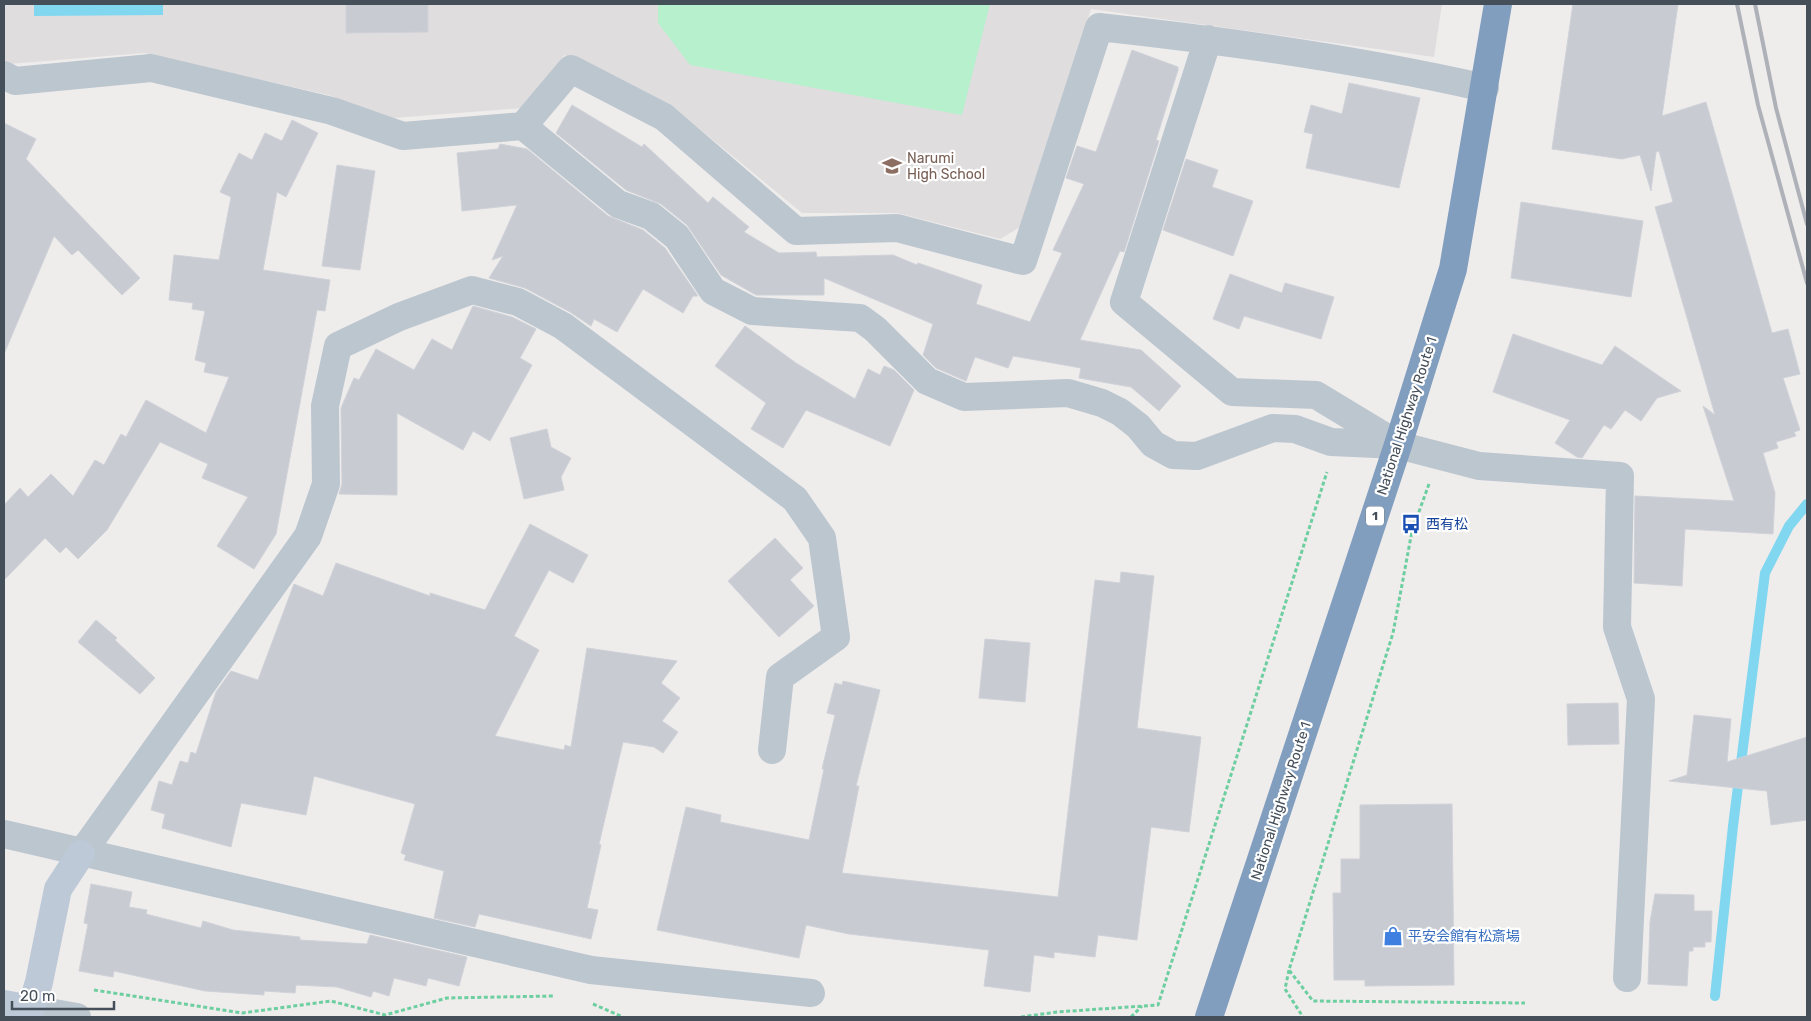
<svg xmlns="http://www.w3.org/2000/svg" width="1811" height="1021" viewBox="0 0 1811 1021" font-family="Rubik,'Noto Sans JP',sans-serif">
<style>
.education{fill:#e0ddde}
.green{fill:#b6f0cd}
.water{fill:#81d7ef}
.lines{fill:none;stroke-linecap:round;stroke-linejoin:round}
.stream{stroke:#81d7ef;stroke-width:10}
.building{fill:#c8cbd1;stroke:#cfd2d8}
.path{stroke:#6dcfa0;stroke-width:3;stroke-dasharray:4 2.5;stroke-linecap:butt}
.street{stroke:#bcc6cf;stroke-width:28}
.secondary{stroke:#bdc9d7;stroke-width:28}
.highway{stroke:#819ebe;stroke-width:28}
.rail{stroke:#aeb1b7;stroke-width:4}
.labels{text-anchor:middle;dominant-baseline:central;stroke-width:4.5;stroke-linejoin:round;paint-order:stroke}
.shield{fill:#fff;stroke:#7c848c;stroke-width:1}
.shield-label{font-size:12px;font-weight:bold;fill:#444f5a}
.education-label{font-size:14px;fill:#785e54;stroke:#fff;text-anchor:start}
.street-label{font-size:14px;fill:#444f5a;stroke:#fff}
.transit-label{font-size:14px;fill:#164399;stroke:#fff;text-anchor:start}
.shop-label{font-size:14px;fill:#366cbe;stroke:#fff;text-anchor:start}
</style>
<rect width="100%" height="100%" fill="#efecec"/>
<!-- education -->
<path class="education" d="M4 4H1442L1434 57 1091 9 1022 226 1000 239 897 213H802L669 104 564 55 535 100 523 108 394 118 328 95 144 53 9 64 4 61Z"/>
<!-- green -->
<path class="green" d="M658 4H990L962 115 690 65 658 23Z"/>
<!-- water -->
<path class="water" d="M34 4H163V15L34 16Z"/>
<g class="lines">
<!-- stream -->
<path class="stream" d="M1715 996 1733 826 1765 573 1789 526 1807 504"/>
</g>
<!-- building -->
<path class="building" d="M346 4H428V32L346 33Z
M1573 4H1678L1662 116 1706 102 1772 333 1788 329 1800 374 1783 378 1800 430 1794 432 1796 436 1776 442 1778 448 1763 453 1775 493 1773 534 1685 529 1682 586 1634 583 1635 496 1734 501 1703 406 1715 415 1655 207 1673 202 1659 151 1656 152 1651 191 1640 155 1622 159 1552 149Z
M1132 50 1178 67V70L1156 140 1159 141 1124 252 1120 251 1080 340 1141 350 1181 386 1159 411 1131 387 1079 378 1081 368 1013 356 1008 368 975 357 966 381 936 368 923 355 933 324 824 278V295H756L721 275 687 225 661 204 626 190 556 133 572 105 642 147 644 144 708 203 713 197 749 227 744 232 779 253 816 252 817 257 893 255 917 265 918 263 982 285 976 304 1030 322 1062 253 1053 250 1084 184 1066 178 1077 146 1096 152Z
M1349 83 1420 98 1399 188 1306 168 1313 134 1304 132 1311 105 1342 114Z
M292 120 318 133 286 197 277 192 263 270 330 280 325 311 317 310 276 534 254 569 217 546 248 497 202 478 208 464 160 442 107 530 78 559 66 547 60 553 45 538 4 580V505L20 488 28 497 51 474 73 496 95 460 104 465 121 434 126 437 146 400 206 433 229 377 204 372 206 363 195 360 205 311 192 309 193 303 169 300 174 255 219 260 231 197 220 192 239 153 252 160 265 133 282 141Z
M4 123 36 139 26 159 140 278 122 295 78 250 72 255 54 236 4 354Z
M500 144 527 149 608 216 643 230 665 248 698 296H693L683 313 643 289 617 332 594 319 591 326 570 312 525 288 489 278 503 256 492 260 517 205 462 211 457 153 498 149Z
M1186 159 1218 170 1212 187 1253 201 1233 256 1163 230Z
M337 165 375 171 360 270 322 266Z
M1521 202 1643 221 1631 297 1511 278Z
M1230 274 1282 293 1285 283 1334 297 1321 339 1244 316 1239 329 1213 319Z
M473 306 512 317 536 329 520 358 532 365 490 441 473 431 463 450 397 413V495L339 494 342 484 341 408 354 378 359 380 376 349 414 370 432 339 452 350Z
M745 326 796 363 855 399 868 369 880 375 884 366 894 370 914 390 890 446 806 410 783 448 751 429 766 403 715 366Z
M1513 334 1602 365 1615 346 1681 391 1657 398 1641 421 1625 410 1611 429 1604 425 1582 458 1577 457 1555 443 1570 420 1493 392Z
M547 429 551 447 571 458 561 477 564 490 524 499 510 438Z
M530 524 588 555 573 583 549 570 514 636 539 650 495 736 564 750 565 745 571 747 587 648 677 661 661 683 680 698 662 721 678 732 663 753 654 747 623 742 599 844 601 845 587 908 598 910 591 939 479 914 475 927 434 918 444 871 404 860 406 855 401 853 415 804 314 776 306 815 241 803 231 847 162 828 165 814 151 810 159 781 172 785 180 761 188 763 191 752 196 754 216 692 231 671 258 680 294 584 323 596 336 563 430 596V593L485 610Z
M775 538 803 568 790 580 814 606 779 637 728 581Z
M1121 572 1154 576 1137 728 1201 737 1189 832 1151 827 1137 940 1098 935 1095 957 1054 952V958L1034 955 1030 992 984 986 989 950 849 934 806 925 799 958 657 930 686 807 721 815 720 822 809 840 824 769H822L835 715 827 713 835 683 842 685 843 681 880 690 856 786H859L842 873 1058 897 1095 580 1120 583Z
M96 620 117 638 115 640 155 678 140 694 78 642Z
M985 639 1030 643 1025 702 979 698Z
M1618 703 1619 744 1568 745 1567 704Z
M1694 715 1731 719 1727 762 1807 737V820L1771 825 1767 791 1669 781 1687 775Z
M1452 804 1454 985 1365 986V980H1334L1333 893H1341V859H1360V805Z
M91 884 132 892 129 907 147 910 146 914 201 928 203 921 233 930 300 937V940L367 944 370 935 467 957 459 986 428 978 426 986 394 978 389 996 373 991 371 997 337 987 296 985 295 993 264 991V995L205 991 114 971 113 977 79 971 88 924 84 923Z
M1655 894 1694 895V911H1712L1711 942H1705V947H1693V951H1689L1687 986 1648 984 1650 922Z"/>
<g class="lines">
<!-- path -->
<path class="path" d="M1429 484 1412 531 1393 633 1289 970 1313 1001 1525 1003
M1289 970 1285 989 1303 1017
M94 990 242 1013 331 1001 385 1015 447 998 554 996
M593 1004 623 1017
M1021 1017 1057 1012 1158 1005 1327 472
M1131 1017 1142 1006"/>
<!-- street -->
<path class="street" d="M1208 39 1124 302 1232 392 1316 395 1397 444
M4 75 15 81 151 68 332 111 403 136 523 126 571 69 664 117 796 231 897 228 1023 261 1099 27C1228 41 1358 59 1485 88
M523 126 618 204 651 216 677 237 713 291 752 311 860 318 875 329 927 381 964 397 1068 393 1102 403 1120 412 1138 426 1153 444 1173 455 1197 456 1273 428 1295 429 1331 442 1398 445 1479 466 1620 476 1617 627 1641 699 1627 978
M4 834 591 970 811 993
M81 854 308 536 326 484 325 406 338 346 399 317 472 290 518 302 563 326 795 499 822 538 836 637 780 677 772 750
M31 1009 77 1017"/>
<!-- secondary -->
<path class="secondary" d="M4 1004 31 1009 39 982 58 889 81 854"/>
<!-- highway -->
<path class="highway" d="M1209 1017 1398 445 1453 269 1498 4"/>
<!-- rail -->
<path class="rail" d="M1737 4 1758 105 1807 283
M1755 4 1776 108 1807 224"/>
</g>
<!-- icons -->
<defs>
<symbol id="school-bare" viewBox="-9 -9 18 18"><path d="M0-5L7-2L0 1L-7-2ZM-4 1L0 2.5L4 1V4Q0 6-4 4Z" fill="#8d6e63" stroke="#fff" stroke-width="2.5" paint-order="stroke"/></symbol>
<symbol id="bus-bare" viewBox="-9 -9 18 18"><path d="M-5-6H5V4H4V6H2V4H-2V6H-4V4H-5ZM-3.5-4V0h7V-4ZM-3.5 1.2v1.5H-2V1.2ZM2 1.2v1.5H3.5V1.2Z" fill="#1a4fb4" stroke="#fff" stroke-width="2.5" paint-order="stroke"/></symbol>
<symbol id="shop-bare" viewBox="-9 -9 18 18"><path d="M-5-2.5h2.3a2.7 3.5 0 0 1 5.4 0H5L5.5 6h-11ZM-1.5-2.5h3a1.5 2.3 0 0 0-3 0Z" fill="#3f7fe0" stroke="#fff" stroke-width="2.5" paint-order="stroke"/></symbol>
</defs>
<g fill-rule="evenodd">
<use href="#school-bare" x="878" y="152" width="28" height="28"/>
<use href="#bus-bare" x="1397" y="510" width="28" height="28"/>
<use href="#shop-bare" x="1379" y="922" width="28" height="28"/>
</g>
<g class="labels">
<!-- shield labels -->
<rect class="shield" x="1366" y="506.5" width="18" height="19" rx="4"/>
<g class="shield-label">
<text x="1375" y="516">1</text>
</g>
<!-- education labels -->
<g class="education-label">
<text x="907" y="158">Narumi<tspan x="907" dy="16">High School</tspan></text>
</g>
<!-- street labels -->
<g class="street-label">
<text transform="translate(1407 416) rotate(-72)">National Highway Route 1</text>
<text transform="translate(1281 801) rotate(-72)">National Highway Route 1</text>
</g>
<!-- transit labels -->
<g class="transit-label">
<text x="1426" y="524">西有松</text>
</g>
<!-- shop labels -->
<g class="shop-label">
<text x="1408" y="936">平安会館有松斎場</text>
</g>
</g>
<!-- border -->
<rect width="1811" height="1021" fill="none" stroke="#444f5a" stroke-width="10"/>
<!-- scale -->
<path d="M12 1001v8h102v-8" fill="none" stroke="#444f5a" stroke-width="2.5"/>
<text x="20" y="1001" font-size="15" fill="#444f5a" stroke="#ffffff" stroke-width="4" paint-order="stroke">20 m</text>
</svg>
